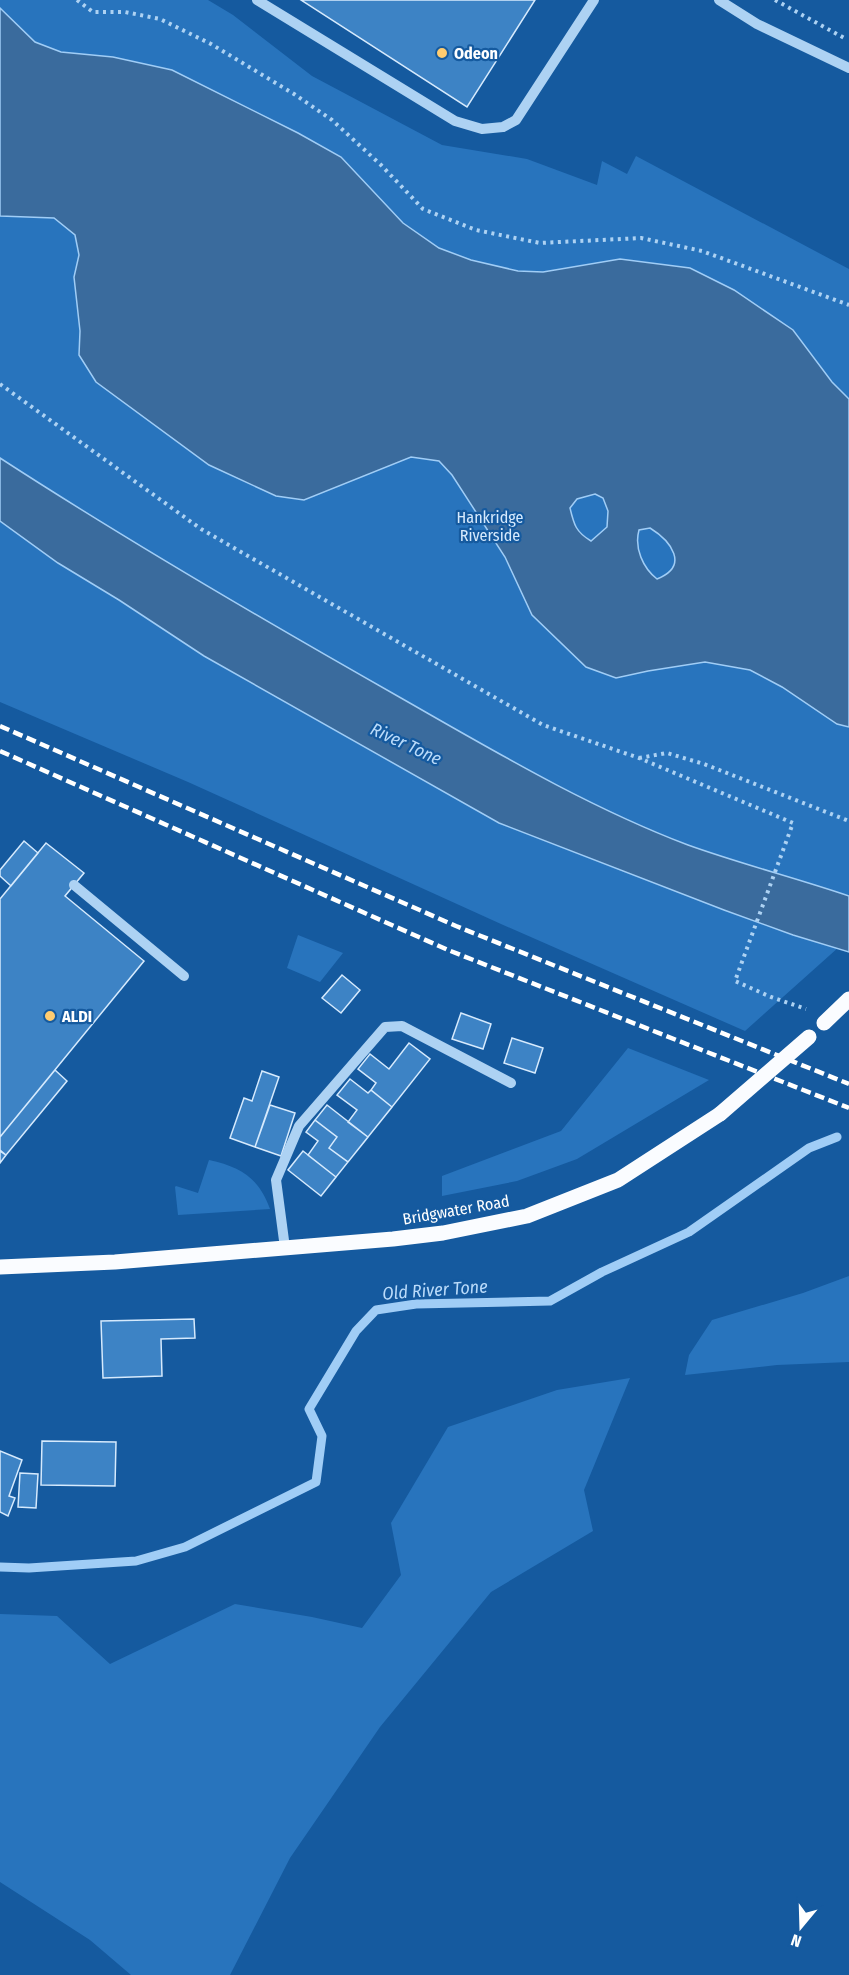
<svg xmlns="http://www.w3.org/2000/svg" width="849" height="1975" viewBox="0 0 849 1975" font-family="'Fira Sans Condensed',sans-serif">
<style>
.green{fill:#2874bd}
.water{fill:#3a6b9d;stroke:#a0cdf6;stroke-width:1.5;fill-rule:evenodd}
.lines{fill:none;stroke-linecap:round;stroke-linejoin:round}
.stream{stroke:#a0cdf6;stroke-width:9}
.building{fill:#3d83c5;stroke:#d6eafd;stroke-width:1.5}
.path{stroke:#add2f3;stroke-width:4;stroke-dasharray:3 4.5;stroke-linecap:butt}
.minor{stroke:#add2f3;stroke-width:10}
.major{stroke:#fafcff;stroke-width:15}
.rail{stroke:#fff;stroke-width:4.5;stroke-dasharray:10 4.5;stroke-linecap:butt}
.major-bridge{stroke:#fafcff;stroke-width:15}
.poi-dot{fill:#ffcc70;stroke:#155a9f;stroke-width:2}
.labels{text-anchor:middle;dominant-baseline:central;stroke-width:4.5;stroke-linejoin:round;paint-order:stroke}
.poi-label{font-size:16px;font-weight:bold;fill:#fff;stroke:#155a9f;text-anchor:start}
.park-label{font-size:16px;fill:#d6eafd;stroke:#155a9f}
.street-label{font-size:16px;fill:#fff;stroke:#155a9f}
.water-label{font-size:18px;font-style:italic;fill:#badbfa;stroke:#155a9f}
</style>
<rect width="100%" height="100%" fill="#155a9f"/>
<!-- green -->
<path class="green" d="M0 0H208L233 15 312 76 442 145 527 159 597 185 602 161 627 174 636 156 849 269V938L745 1031 501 924 188 782 0 702Z
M298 935 343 953 320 982 287 968Z
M628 1048 709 1080 577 1159 517 1181 442 1196V1176L561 1131Z
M209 1160C241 1167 259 1178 270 1209L178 1215 175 1187 176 1186 198 1193Z
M849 1276V1362L777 1365 685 1375 689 1355 712 1320 803 1293Z
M630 1378 584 1490 593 1531 491 1592 380 1727 290 1858 230 1975H131L90 1940 0 1882V1614L57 1616 110 1664 235 1604 312 1617 362 1628 401 1575 391 1523 448 1427 557 1390Z"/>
<!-- water -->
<path class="water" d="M0 8 35 42 61 52 113 57 172 70 298 133 341 157 403 223 439 248 471 260 518 271 543 272 620 259 690 268 734 290 793 330 832 382 849 399V727L837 724 782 687 750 670 705 662 648 671 616 678 586 667 532 615 505 557 452 475 439 461 411 457 304 500 276 496 209 465 96 382 79 355 80 331 74 277 79 255 75 235 54 218 0 216ZM595 494 603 498 608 511 607 527 591 541C576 532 574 525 570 508L577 499ZM650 528C671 541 690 566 657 579 643 568 634 548 639 530Z
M0 458C131 543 265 621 401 698 494 751 588 807 688 845 741 864 796 878 849 896V952L793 935 724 910 499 823 204 656 119 600 58 563 0 521Z"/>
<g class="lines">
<!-- stream -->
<path class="stream" d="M0 1567 29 1568 136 1561 185 1547 316 1482 322 1436 309 1409 356 1331 376 1310 416 1304 550 1301 602 1272 689 1232 809 1148 837 1137"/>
</g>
<!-- building -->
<path class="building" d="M301 0H535L467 107Z
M24 841 38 853 11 886 0 876V870Z
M46 843 84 873 65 896 144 961 0 1137V899Z
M342 975 360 990 341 1013 322 998Z
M461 1013 491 1024 483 1049 452 1039Z
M512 1038 543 1048 535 1073 504 1063Z
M409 1043 430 1059 392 1107 371 1090 376 1083 358 1069 370 1054 389 1069Z
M55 1070 67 1081 6 1155 0 1151V1137Z
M262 1071 279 1077 255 1147 230 1138 244 1098 252 1101Z
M350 1079 368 1093 371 1090 392 1107 368 1137 348 1122 357 1110 337 1095Z
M270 1105 295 1113 281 1156 255 1147Z
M327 1105 368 1137 348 1162 329 1148 337 1137 315 1120Z
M315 1120 337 1137 329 1148 348 1162 336 1177 308 1155 318 1141 306 1132Z
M0 1150 6 1155 0 1163Z
M303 1151 336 1177 321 1196 288 1170Z
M194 1319 195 1338 161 1339 162 1376 103 1378 101 1321Z
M42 1441 116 1442 115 1486 41 1485Z
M0 1451 22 1460 9 1496 15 1498 8 1516 0 1512Z
M20 1473 38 1474 36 1508 18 1507Z"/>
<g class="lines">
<!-- path -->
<path class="path" d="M77 0 93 12H125L160 19 211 44 294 94 332 120 381 165 423 209 476 230 540 243 641 238 702 251 849 305
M775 0 846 39
M0 384 201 529 543 725 639 758 793 823 735 981 771 997 806 1009
M639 758 667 753 704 764 849 821"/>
<!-- minor -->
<path class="minor" d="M257 0 455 121 482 129 503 127 516 120 594 0
M719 0 757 24 849 68
M74 885 184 976
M285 1248 276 1180 299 1126 385 1027 402 1026 511 1083"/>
<!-- major -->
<path class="major" d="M0 1267 115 1262 393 1239 443 1233 527 1216 618 1180 720 1114"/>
<!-- rail -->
<path class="rail" d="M0 726 456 926 849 1084
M0 751 448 950 849 1108"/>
<!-- major-bridge -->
<path class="major-bridge" d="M824 1023 849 999
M720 1114 809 1037"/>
</g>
<!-- markers -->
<g class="poi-dot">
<circle cx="442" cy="53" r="6"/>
<circle cx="50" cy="1016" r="6"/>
</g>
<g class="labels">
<!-- poi labels -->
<g class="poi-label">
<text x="454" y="53">Odeon</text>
<text x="62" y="1016">ALDI</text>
</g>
<!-- park labels -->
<g class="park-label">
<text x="490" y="517">Hankridge<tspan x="490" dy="18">Riverside</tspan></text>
</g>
<!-- street labels -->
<g class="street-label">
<text transform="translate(456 1210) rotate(-10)">Bridgwater Road</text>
</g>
<!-- water labels -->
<g class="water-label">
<text transform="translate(406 744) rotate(25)">River Tone</text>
<text transform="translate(435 1290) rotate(-4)">Old River Tone</text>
</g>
</g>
<!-- north arrow -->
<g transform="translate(801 1927) rotate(199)" stroke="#155a9f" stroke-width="4.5" paint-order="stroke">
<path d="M0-4.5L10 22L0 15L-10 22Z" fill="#ffffff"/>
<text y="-9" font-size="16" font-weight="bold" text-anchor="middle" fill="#ffffff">N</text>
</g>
</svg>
